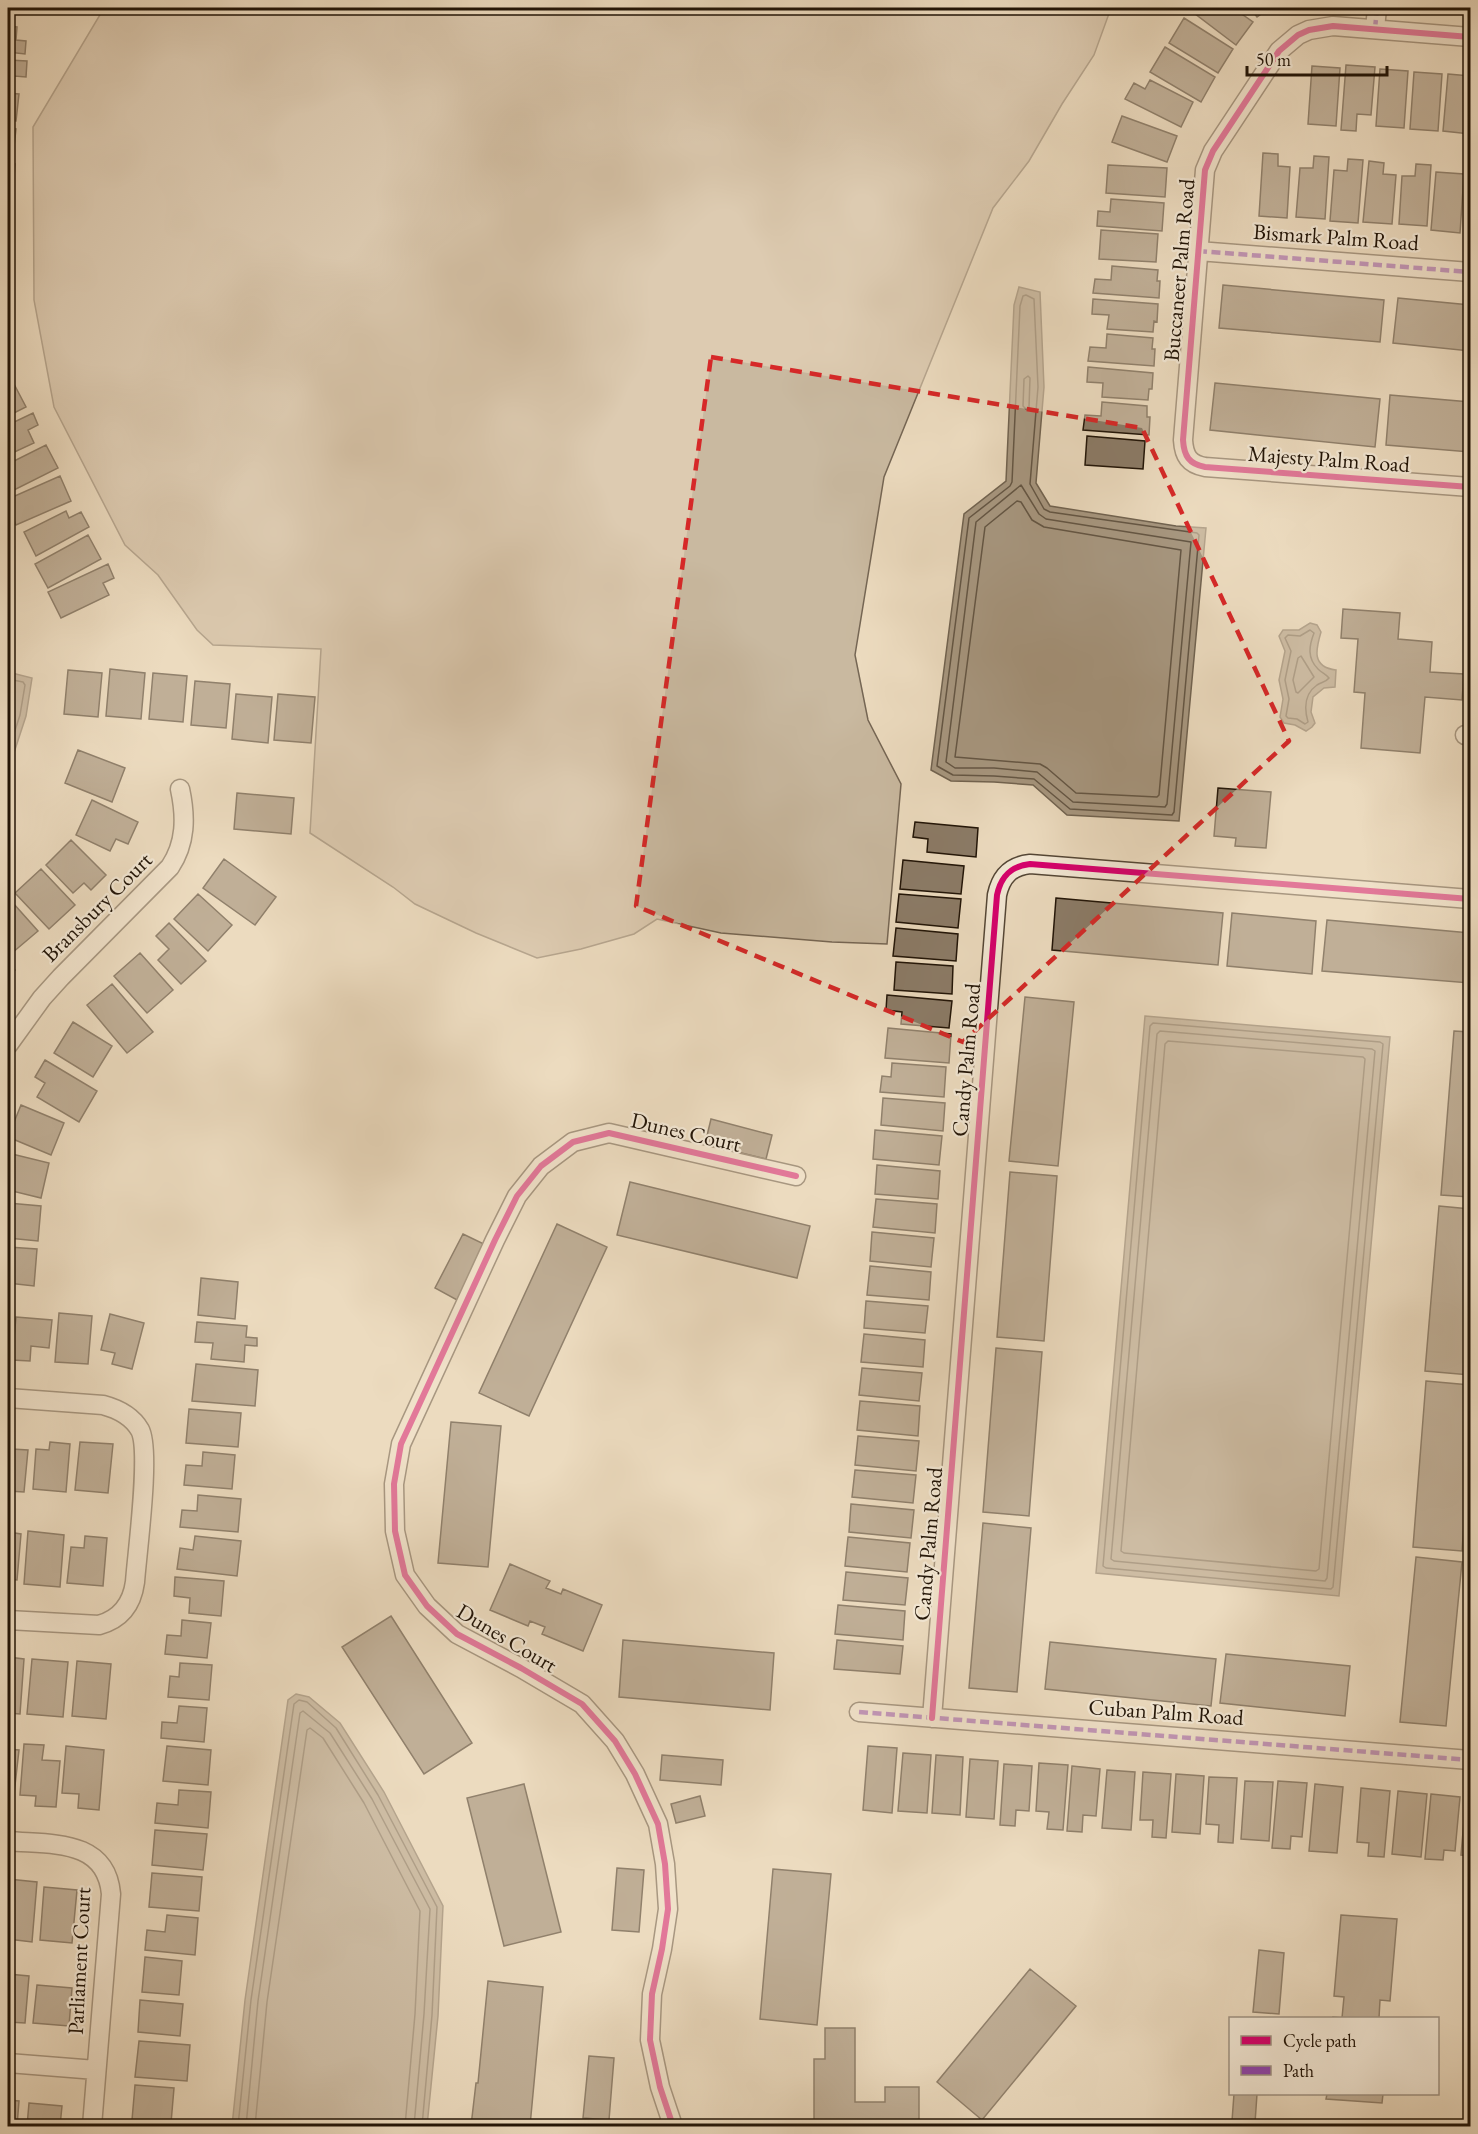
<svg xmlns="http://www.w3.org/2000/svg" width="1478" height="2134" viewBox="0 0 1478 2134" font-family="'EB Garamond',serif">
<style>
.green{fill:#c9b9a0;stroke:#756654;stroke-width:1.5}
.water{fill:#a79780;stroke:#716350;stroke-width:1.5}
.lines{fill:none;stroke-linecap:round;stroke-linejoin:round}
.shore{stroke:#645644;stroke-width:1.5}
.building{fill:#8b7b67;stroke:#211407;stroke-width:1.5}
.minor-casing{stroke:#544635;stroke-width:21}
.minor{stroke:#f3e8d5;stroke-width:18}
.quiet{stroke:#8e44ad;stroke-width:4.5;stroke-dasharray:9 4.5;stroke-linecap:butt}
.cycleway-casing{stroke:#f3e8d5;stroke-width:10}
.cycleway{stroke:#d6006c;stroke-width:6}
.marked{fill:none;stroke:#d62828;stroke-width:4.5;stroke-dasharray:12 8;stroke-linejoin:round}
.labels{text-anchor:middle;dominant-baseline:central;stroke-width:4.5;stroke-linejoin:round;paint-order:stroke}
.street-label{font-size:22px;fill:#211407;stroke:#f3e8d5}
</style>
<rect width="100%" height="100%" fill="#ecdbbf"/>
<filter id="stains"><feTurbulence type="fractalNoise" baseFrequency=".00333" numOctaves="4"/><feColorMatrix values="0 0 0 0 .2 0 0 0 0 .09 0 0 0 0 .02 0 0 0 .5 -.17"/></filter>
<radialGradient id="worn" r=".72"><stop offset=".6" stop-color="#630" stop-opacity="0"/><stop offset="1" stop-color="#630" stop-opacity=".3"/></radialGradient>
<!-- green -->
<path class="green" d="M104 8H1111L1094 55 1062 104 1029 161 993 208 884 477 855 655 868 720 901 784 887 944 832 942 721 933 657 919 634 934 581 949 537 958 476 933 415 904 393 887 310 833 321 649 213 645 197 630 158 575 125 545 54 407 34 300 33 127Z"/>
<!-- water -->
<path class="water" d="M1019 287 1040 292 1044 387 1036 483 1050 506 1176 526 1206 528 1179 821 1067 815 1033 785 994 782 951 781 931 770 964 514 1006 481 1014 305Z
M1310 623 1317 625 1321 632C1316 649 1311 667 1336 670L1335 687 1324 688 1313 697 1311 712 1315 723 1312 727 1306 731 1295 725 1284 723 1280 717 1283 699 1279 680 1285 651 1279 636 1283 630H1299Z
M8 672 32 678 26 716 8 771Z
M1145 1016 1390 1037 1339 1596 1096 1573Z
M296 1694 309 1697 340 1723 384 1792 443 1906 438 2016 427 2126H232L245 2000 288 1700Z"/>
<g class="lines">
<!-- shore -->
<path class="shore" d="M1026 295 1034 299 1038 387 1030 484 1044 509 1050 512 1197 533 1199 535 1174 812 1172 815 1070 809 1034 779 994 776 953 775 937 766 969 518 1010 486 1012 482 1020 306 1023 296Z
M1028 376 1030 378 1029 407 1026 409 1023 406 1024 379Z
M1021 485 1039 514 1046 519 1191 542 1167 804 1165 807 1073 802 1037 772 994 768H955L946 762 976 522Z
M1017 501 1021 502 1032 520 1044 527 1181 550 1159 795 1157 797 1076 793 1047 768 1040 764 955 757 985 527Z
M1310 630 1314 633C1309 646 1307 658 1318 669 1322 673 1326 674 1329 678 1326 682 1322 682 1317 685 1304 694 1304 708 1308 722L1305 724 1297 719 1288 718 1286 716 1289 699 1285 680 1291 651 1285 638 1288 635 1300 636Z
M1301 656 1314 677 1298 693 1296 692 1293 680 1298 658Z
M8 679 23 682 25 685 20 715 8 752
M1153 1023 1380 1042 1383 1044 1333 1587 1331 1589 1106 1568 1103 1566 1150 1026Z
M1160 1031 1372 1049 1375 1051 1327 1578 1325 1581 1114 1561 1111 1559 1157 1034Z
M1168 1041 1363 1057 1365 1059 1319 1569 1316 1571 1124 1553 1121 1551 1165 1044Z
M238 2126 251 2000 294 1704 299 1700 307 1702 336 1728 378 1795 437 1907 432 2015 422 2126
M246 2126 258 2001 300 1713 303 1711 330 1733 372 1799 430 1909 424 2014 414 2126
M255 2126 267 2002 307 1730 310 1728 323 1738 364 1803 420 1911 415 2014 405 2126"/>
</g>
<!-- building -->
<path class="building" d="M1198 8H1233L1253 22 1236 45 1194 13Z
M1250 8H1270L1257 17Z
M1184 18 1233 49 1218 73 1169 43Z
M8 26 17 27 16 40 26 41 25 54 8 52Z
M1165 47 1215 77 1201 102 1150 72Z
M8 60 27 61 26 77 14 76 13 86H8Z
M1346 65 1375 67 1371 115 1357 114 1356 131 1341 130Z
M1312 66 1340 68 1336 126 1308 124Z
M1380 69 1408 71 1404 128 1376 126Z
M1414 72 1442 74 1438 131 1410 129Z
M1448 74 1470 76V134L1443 131Z
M1150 80 1193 102 1181 127 1125 99 1134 83 1145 89Z
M8 93 19 94 16 121 8 120Z
M1122 116 1177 136 1167 162 1112 142Z
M8 128 16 129 13 155 8 154Z
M1263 153 1278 154V166L1290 167 1287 218 1259 216Z
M1314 156 1329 157 1325 219 1296 217 1300 168H1313Z
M1348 159 1363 160 1358 223 1330 221 1334 170 1347 171Z
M1369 161 1384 163 1383 174 1396 175 1392 224 1363 222Z
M8 163 15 164 13 190 8 189Z
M1416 164 1431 165 1427 226 1399 224 1402 176H1415Z
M1108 165 1167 168 1165 197 1106 193Z
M1436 172 1464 174 1460 233 1431 230Z
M1470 175V229H1465Z
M8 195H11L9 223H8Z
M1111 199 1164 203 1162 231 1097 226 1098 211 1110 212Z
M1101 230 1158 234 1156 262 1099 259Z
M8 266H12L9 292H8Z
M1112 266 1158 270 1157 281H1160L1159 298 1093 293 1095 279 1111 280Z
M1223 285 1384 300 1380 342 1219 328Z
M1398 298 1470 305V351L1393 343Z
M1093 299 1158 304 1157 322 1154 321 1153 332 1107 329 1109 315 1092 314Z
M1107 334 1153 338 1152 349H1155L1154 366 1088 361 1090 347 1106 348Z
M1088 367 1153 373 1152 389H1149L1148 400 1102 397 1103 383 1087 382Z
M1215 383 1380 399 1375 447 1210 430Z
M14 384 26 407 8 416V387Z
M1390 395 1470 402V452L1386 445Z
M1102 402 1147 406V417H1150L1149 435 1083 430 1085 415 1101 416Z
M33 413 38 425 28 430 34 443 8 455V425Z
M1087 436 1145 441 1143 469 1085 465Z
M46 445 58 468 8 493V464Z
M60 476 71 501 16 525 8 506V499Z
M66 511 69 518 81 512 89 527 36 556 24 532Z
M88 535 101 559 48 588 35 564Z
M108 564 114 578 103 583 109 595 61 618 48 592Z
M1343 609 1400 613 1398 639 1432 642 1430 672 1464 674 1462 700 1425 697 1420 753 1361 748 1365 693 1354 692 1358 639 1341 638Z
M110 669 145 673 141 719 106 716Z
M68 670 102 673 98 717 64 714Z
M153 673 187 676 183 722 149 719Z
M195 681 230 684 226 728 191 725Z
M236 694 272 697 268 743 232 739Z
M278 694 315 697 311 743 274 740Z
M78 750 125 768 112 802 65 783Z
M1218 788 1271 792 1266 848 1235 846 1236 838 1214 836Z
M237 793 294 798 291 834 234 829Z
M92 800 138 822 128 844 116 839 110 851 76 835Z
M915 822 978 828 976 857 927 852 928 839 913 837Z
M71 840 106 875 91 890 84 883 73 893 46 865Z
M224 859 276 897 255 925 203 888Z
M903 860 964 866 961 894 900 889Z
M41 869 75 905 49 929 15 893Z
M198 894 232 925 208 951 174 919Z
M899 894 961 899 958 928 896 922Z
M1056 898 1223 913 1218 965 1052 950Z
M13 903 38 931 12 953 8 948V907Z
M1232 913 1316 921 1312 974 1227 966Z
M1327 920 1470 933V983L1322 971Z
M169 923 206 961 181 984 158 960 169 949 156 936Z
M896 928 958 934 956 961 893 956Z
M140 953 173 990 147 1013 114 976Z
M896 962 953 966 952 994 894 990Z
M8 964 15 970 8 978Z
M112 984 153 1032 127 1053 87 1005Z
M887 995 952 1001 949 1028 901 1024 902 1012 886 1010Z
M1025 997 1074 1002 1058 1166 1009 1161Z
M73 1022 112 1046 93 1077 54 1053Z
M888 1028 951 1034 949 1063 885 1058Z
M1454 1031 1470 1032V1197L1441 1195Z
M45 1060 97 1091 79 1122 37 1097 45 1083 35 1077Z
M892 1063 946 1067 944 1097 880 1092 882 1076 891 1077Z
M883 1098 945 1103 943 1131 881 1125Z
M21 1105 64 1123 51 1155 8 1137Z
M711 1119 772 1135 766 1159 705 1144Z
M875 1130 942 1136 939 1165 873 1159Z
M8 1153 49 1163 41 1198 8 1190Z
M877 1165 940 1171 938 1199 875 1194Z
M1010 1172 1057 1176 1044 1341 997 1337Z
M630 1182 810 1226 797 1278 617 1235Z
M876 1199 937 1204 935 1233 873 1227Z
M8 1203 41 1206 38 1241 8 1238Z
M1439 1206 1470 1209V1375L1425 1371Z
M557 1224 607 1247 529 1416 479 1393Z
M872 1232 934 1238 931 1267 870 1261Z
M463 1234 486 1245 457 1300 435 1288Z
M8 1247 37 1249 34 1286 8 1283Z
M870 1266 931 1272 929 1300 867 1295Z
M201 1278 238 1282 235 1319 198 1315Z
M866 1301 928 1306 925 1333 864 1328Z
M59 1313 92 1316 88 1364 55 1362Z
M110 1314 144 1323 132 1369 112 1364 115 1353 101 1350Z
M16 1317 52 1320 49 1348 31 1346 30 1361 12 1360Z
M197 1322 247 1326 246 1337 257 1338V1346L245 1345 244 1362 211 1359 213 1343 195 1342Z
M864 1334 925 1340 923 1367 861 1362Z
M996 1348 1042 1352 1029 1516 983 1512Z
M196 1364 258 1370 255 1406 192 1401Z
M862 1368 922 1373 919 1401 859 1395Z
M1426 1381 1470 1385V1441L1462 1551 1413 1547Z
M860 1401 920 1406 918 1436 857 1430Z
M189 1409 241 1413 238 1447 186 1443Z
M451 1422 501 1426 488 1567 438 1563Z
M858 1436 919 1441 916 1471 855 1465Z
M8 1437H13L12 1449 28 1450 24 1492 8 1491Z
M50 1442 70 1444 66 1492 33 1489 36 1449 49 1450Z
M80 1442 113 1444 108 1493 75 1490Z
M203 1452 235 1455 232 1489 184 1485 186 1465 202 1466Z
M855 1470 916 1475 913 1503 852 1497Z
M198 1495 241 1499 238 1532 180 1527 182 1510 197 1511Z
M851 1504 914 1510 911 1538 849 1532Z
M983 1523 1031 1528 1017 1692 969 1688Z
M28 1531 64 1535 60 1587 24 1584Z
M8 1532 21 1534 17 1580 8 1579Z
M85 1536 107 1538 103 1586 67 1583 71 1547 84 1548Z
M195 1536 241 1541 237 1576 177 1569 180 1548 193 1550Z
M848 1537 910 1543 907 1572 845 1566Z
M1416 1557 1462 1562 1446 1726 1400 1722Z
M510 1564 550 1581 546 1588 561 1594 563 1589 602 1605 583 1651 542 1634 545 1627 530 1621 528 1626 490 1610Z
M846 1572 908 1578 905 1605 843 1600Z
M175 1577 224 1581 221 1616 189 1613 190 1598 174 1596Z
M838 1605 905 1611 903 1640 835 1634Z
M391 1616 472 1743 424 1774 342 1647Z
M182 1620 211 1623 207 1658 165 1654 167 1635 181 1636Z
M623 1640 774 1653 770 1710 619 1697Z
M837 1640 903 1646 900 1674 834 1669Z
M1050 1642 1216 1659 1211 1706 1045 1689Z
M1226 1654 1350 1666 1345 1716 1220 1703Z
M8 1657 24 1659 20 1714 8 1713Z
M32 1659 68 1662 63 1717 27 1714Z
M77 1661 111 1664 106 1719 72 1716Z
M180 1663 212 1665 209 1700 168 1697 170 1676 179 1677Z
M179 1706 207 1708 204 1742 161 1738 162 1722 177 1723Z
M24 1744 44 1745 42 1760 60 1761 56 1807 35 1806 36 1796 20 1795Z
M66 1746 104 1750 99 1810 78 1808 79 1794 62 1793Z
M167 1746 211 1750 208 1785 163 1781Z
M868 1746 897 1748 892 1813 863 1810Z
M8 1749 19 1750 13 1803H8Z
M903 1753 931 1755 927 1813 898 1811Z
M662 1755 723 1760 721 1785 660 1780Z
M936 1755 963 1757 960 1815 932 1813Z
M970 1759 998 1761 994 1819 966 1817Z
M1039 1763 1068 1765 1063 1830 1047 1829 1049 1812 1036 1811Z
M1004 1764 1032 1766 1029 1811 1016 1810 1015 1826 1000 1825Z
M1072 1766 1100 1769 1096 1816 1083 1815 1082 1832 1067 1831Z
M1107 1770 1135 1772 1131 1830 1102 1828Z
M1143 1772 1171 1774 1166 1838 1152 1837 1153 1820H1140Z
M1176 1774 1204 1776 1200 1834 1172 1832Z
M1209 1777 1237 1778 1233 1843 1218 1842 1219 1825 1206 1824Z
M1245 1781 1273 1782 1269 1841 1241 1839Z
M1278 1781 1307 1783 1302 1837 1291 1836 1290 1849 1272 1848Z
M524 1784 561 1932 504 1946 467 1798Z
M1315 1784 1343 1787 1337 1853 1309 1851Z
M1361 1788 1390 1791 1384 1857 1368 1856 1369 1843 1357 1842Z
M179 1790 211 1792 208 1828 155 1823 157 1803 178 1805Z
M1398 1791 1427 1794 1421 1857 1392 1854Z
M1431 1794 1460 1797 1455 1851 1444 1850 1443 1860 1425 1859Z
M700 1796 705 1816 676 1823 671 1804Z
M1466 1797H1470V1856L1461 1855Z
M155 1830 207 1834 203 1870 152 1865Z
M617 1868 644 1870 639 1932 612 1930Z
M773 1869 831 1874 817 2025 760 2019Z
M152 1873 202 1877 199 1911 149 1907Z
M8 1879 37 1882 32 1942 8 1939Z
M44 1887 77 1890 72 1943 40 1940Z
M167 1915 198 1918 195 1955 145 1950 147 1930 165 1932Z
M1341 1915 1397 1919 1390 2001 1380 2000 1379 2018H1333V2017L1342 2018 1344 1997 1334 1996Z
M1259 1950 1284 1953 1279 2014 1253 2012Z
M145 1957 182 1961 179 1995 142 1992Z
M1030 1969 1076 2006 982 2120 937 2082Z
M8 1974 29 1976 25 2023 8 2022Z
M488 1981 543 1987 530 2126H471L476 2083H478Z
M37 1985 72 1988 69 2026 33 2023Z
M140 2000 183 2004 180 2036 138 2032Z
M825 2028H855V2102H885V2087H919V2126H814V2059H825Z
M139 2041 190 2045 187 2081 135 2077Z
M589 2056 614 2058 609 2120 583 2118Z
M135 2085 174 2088 171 2123 132 2120Z
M1234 2094H1257L1255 2123 1232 2121Z
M1327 2094H1383L1382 2103 1326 2099Z
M8 2100 19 2101 17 2126H8Z
M29 2103 62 2106 60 2126H27Z"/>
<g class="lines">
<defs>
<path id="minor" d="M1375 29 1377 8
M1470 37 1333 26 1309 30 1298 35 1279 51 1213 151 1205 170 1183 440C1184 456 1189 464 1205 467L1470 487
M1198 251 1470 272
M1465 735H1470
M8 1045 42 998 61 977 170 867C186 843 186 817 180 789
M8 1398 103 1405C118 1409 132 1416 140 1430 151 1451 137 1553 135 1582 132 1604 121 1619 99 1625L8 1620
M859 1712 1470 1760
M932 1718 997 895C1001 876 1011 866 1030 864L1470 899
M8 1841C50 1845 106 1838 111 1894L92 2126
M8 2063 96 2070
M673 2126 660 2087 650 2040 652 1994 662 1949 668 1909 665 1864 658 1824 635 1774 615 1741 582 1704 521 1668 457 1634 427 1606 405 1575 395 1531 394 1484 401 1444 495 1240 517 1196 541 1166 573 1142 609 1133 796 1176"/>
</defs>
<!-- minor casing -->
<use href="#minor" class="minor-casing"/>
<!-- minor -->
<use href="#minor" class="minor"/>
<!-- quiet -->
<path class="quiet" d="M1375 29 1377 8
M1198 251 1470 272
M859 1712 1470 1760"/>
<defs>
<path id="cycleway" d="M1470 37 1333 26 1309 30 1298 35 1279 51 1213 151 1205 170 1183 440C1184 456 1189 464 1205 467L1470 487
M932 1718 997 895C1001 876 1011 866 1030 864L1470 899
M673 2126 660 2087 650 2040 652 1994 662 1949 668 1909 665 1864 658 1824 635 1774 615 1741 582 1704 521 1668 457 1634 427 1606 405 1575 395 1531 394 1484 401 1444 495 1240 517 1196 541 1166 573 1142 609 1133 796 1176"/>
</defs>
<!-- cycleway casing -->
<use href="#cycleway" class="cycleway-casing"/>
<!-- cycleway -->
<use href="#cycleway" class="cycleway"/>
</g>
<!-- marked area -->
<path d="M0 0H1478V2134H0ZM711 357 1142 428 1289 741 963 1042 636 906Z" fill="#ecdbbf" fill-opacity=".55" fill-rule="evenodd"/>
<path class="marked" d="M711 357 1142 428 1289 741 963 1042 636 906Z"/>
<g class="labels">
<!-- street labels -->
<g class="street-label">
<text transform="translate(1336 237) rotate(4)">Bismark Palm Road</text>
<text transform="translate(1179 270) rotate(-85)">Buccaneer Palm Road</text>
<text transform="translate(1329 459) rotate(4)">Majesty Palm Road</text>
<text transform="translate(97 907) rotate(-45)">Bransbury Court</text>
<text transform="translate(966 1060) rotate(-85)">Candy Palm Road</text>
<text transform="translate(686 1132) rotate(13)">Dunes Court</text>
<text transform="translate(928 1544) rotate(-85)">Candy Palm Road</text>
<text transform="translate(507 1638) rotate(31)">Dunes Court</text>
<text transform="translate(1166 1712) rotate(4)">Cuban Palm Road</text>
<text transform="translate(79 1961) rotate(-87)">Parliament Court</text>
</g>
</g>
<!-- margin -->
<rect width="1478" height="2134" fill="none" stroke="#ecdbbf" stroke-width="30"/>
<rect x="9" y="9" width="1460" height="2116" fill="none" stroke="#211407" stroke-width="3"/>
<rect x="15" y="15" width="1448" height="2104" fill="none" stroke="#211407" stroke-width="1.5"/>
<!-- legend -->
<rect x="1229" y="2017" width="210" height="78" fill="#f3e8d5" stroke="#9f9383" stroke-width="1.5"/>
<rect x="1241" y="2036" width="30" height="9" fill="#d6006c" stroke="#9f9383" stroke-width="1.5"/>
<text x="1283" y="2047" font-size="18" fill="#211407">Cycle path</text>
<rect x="1241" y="2066" width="30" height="9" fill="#8e44ad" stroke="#9f9383" stroke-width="1.5"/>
<text x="1283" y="2077" font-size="18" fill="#211407">Path</text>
<!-- scale -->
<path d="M1247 66v9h140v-9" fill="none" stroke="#211407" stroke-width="3"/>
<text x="1256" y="66" font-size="18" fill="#211407" stroke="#f3e8d5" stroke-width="4.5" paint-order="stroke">50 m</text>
<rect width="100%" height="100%" filter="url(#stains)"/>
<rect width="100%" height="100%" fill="url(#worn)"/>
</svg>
